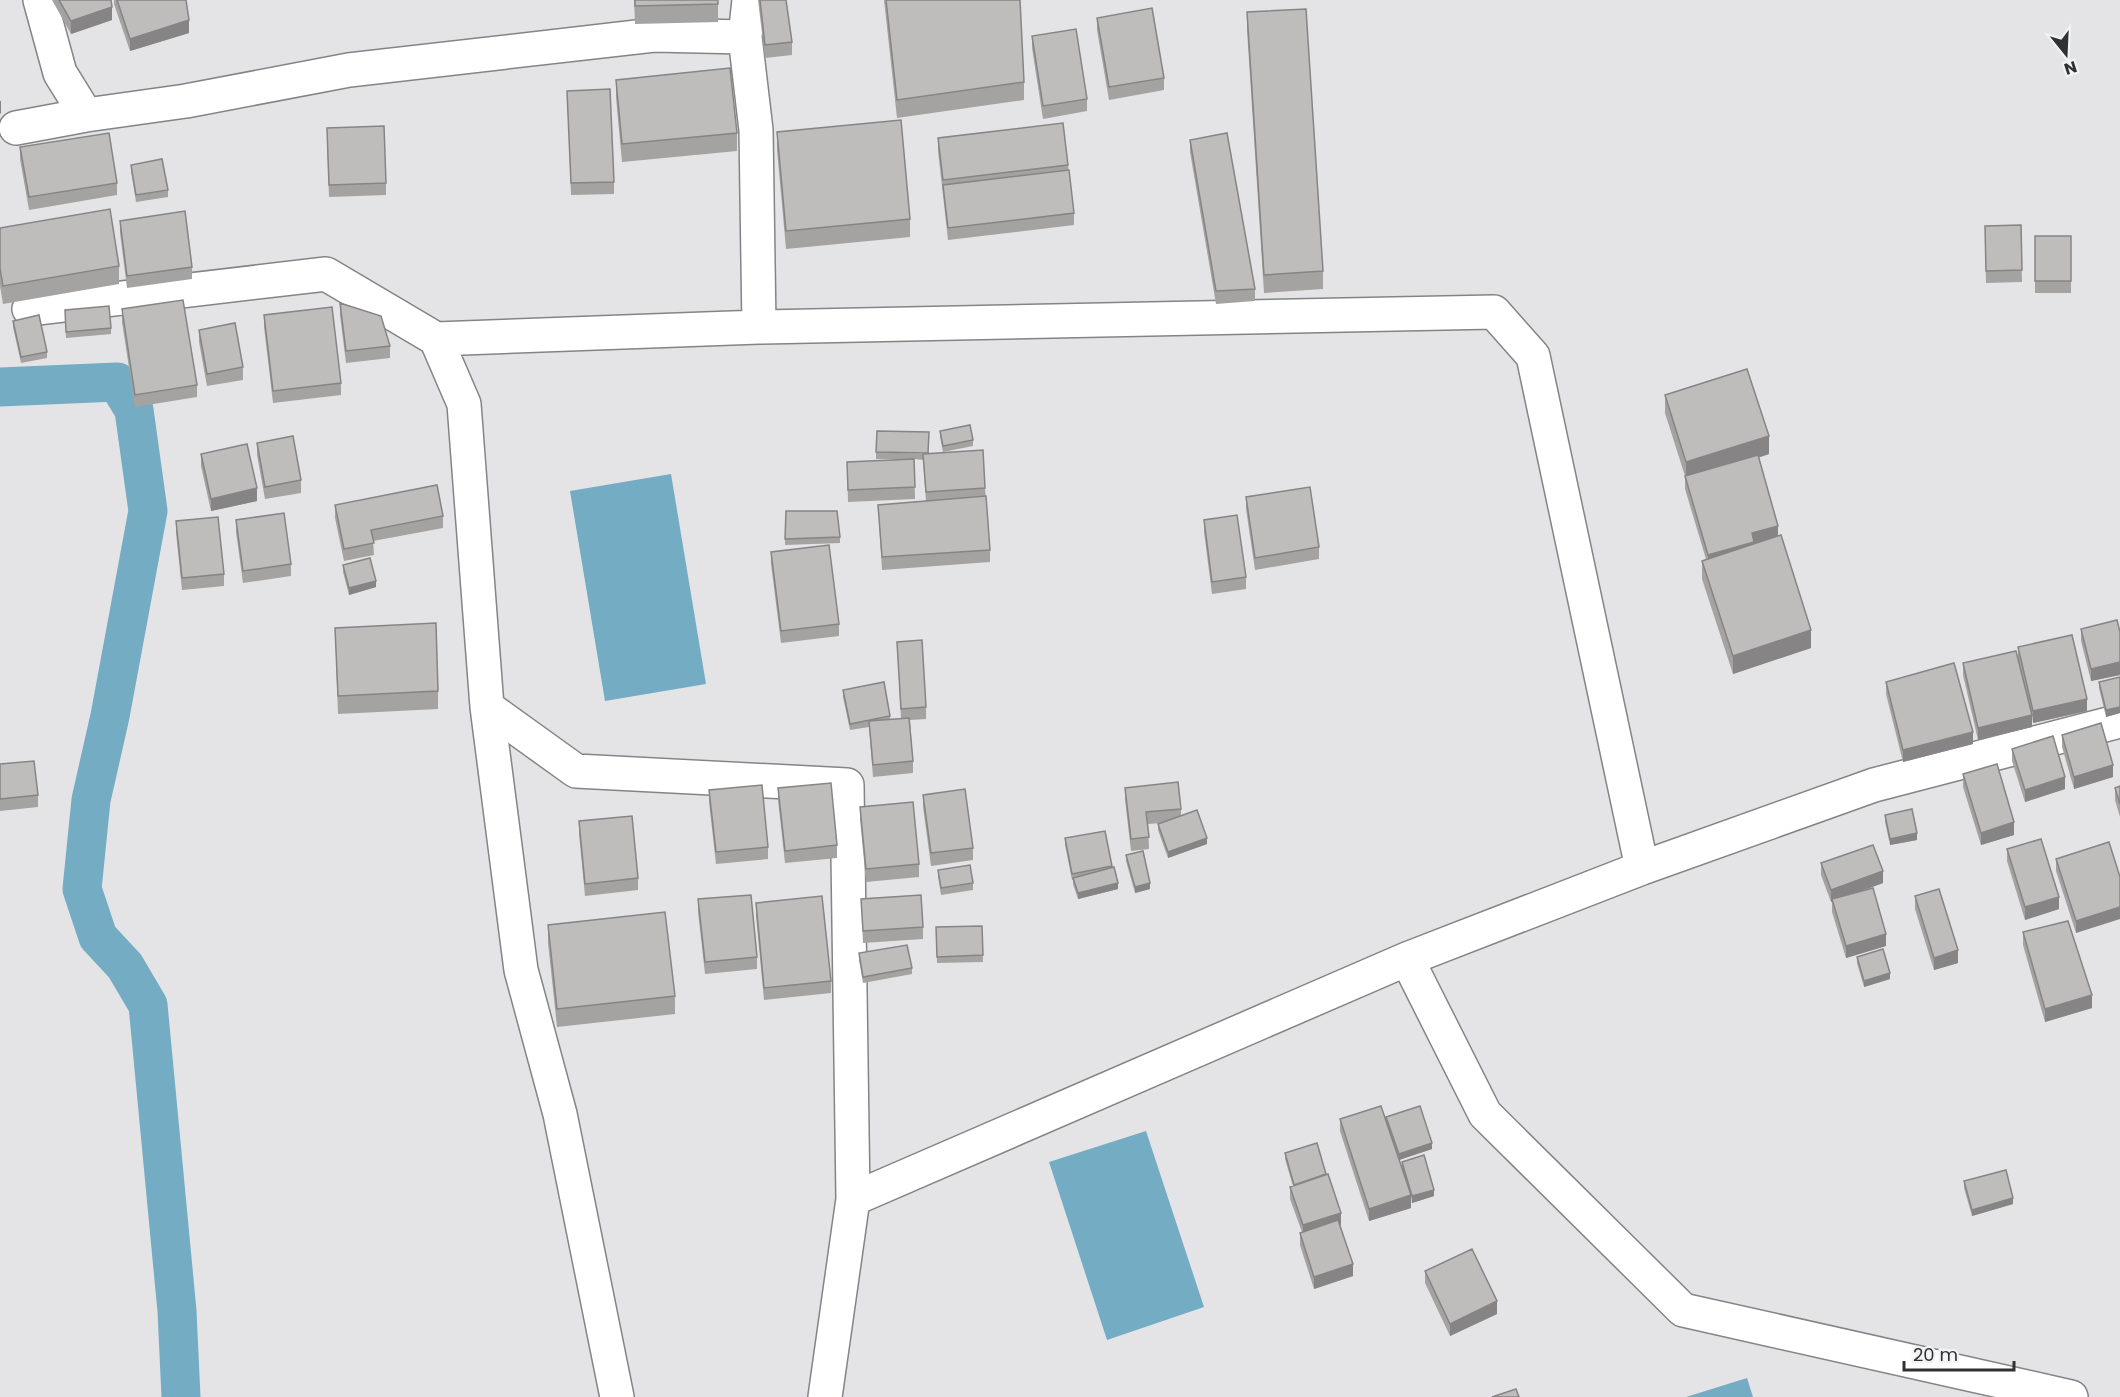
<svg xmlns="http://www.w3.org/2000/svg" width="2120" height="1397" viewBox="0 0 2120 1397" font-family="Poppins,sans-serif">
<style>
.water{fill:#74acc4}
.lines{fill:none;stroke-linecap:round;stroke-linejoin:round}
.canal{stroke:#74acc4;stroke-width:39}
.minor-casing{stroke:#838485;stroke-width:36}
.minor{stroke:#fff;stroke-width:33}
.wall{fill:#a4a3a2}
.shaded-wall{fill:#868484}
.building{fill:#bfbdbc;stroke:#868484;stroke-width:1.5}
</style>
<rect width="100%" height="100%" fill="#e4e4e6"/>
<!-- water -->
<path class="water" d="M671 474 706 684 605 701 570 491Z
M1146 1131 1204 1307 1107 1340 1049 1162Z
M1747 1378 1753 1397H1686Z"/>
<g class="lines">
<!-- canal -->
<path class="canal" d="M0 387 117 382 134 410 148 511 110 716 91 800 82 889 98 937 125 966 148 1005 177 1311 181 1397"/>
<defs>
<path id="minor" d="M40 0 60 73 86 115
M749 0 745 37 756 130 759 327
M16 128 86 115 186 101 349 70 654 35 745 37
M29 309 326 274 436 339 464 404 487 707 521 970 560 1114 617 1397
M436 339 759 327 1494 312 1533 356 1642 868
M487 707 576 771 847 785 853 1199 825 1397
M1407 959 1485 1114 1683 1310 2071 1397
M853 1199 1407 959 1642 868 1874 785 2120 721"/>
</defs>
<!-- minor casing -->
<use href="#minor" class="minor-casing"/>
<!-- minor -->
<use href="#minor" class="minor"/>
</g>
<!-- wall -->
<path class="wall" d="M52 0H111L112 20 71 34Z
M114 0H186L189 33 130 51 114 4Z
M634 0H718V22L635 24Z
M758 0H786L792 42V55L765 58Z
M884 0H1020L1024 82V100L897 118Z
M1247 12 1323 271V289L1264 293 1247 30Z
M1097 18 1164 78V90L1109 100 1097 30Z
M1032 36 1087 99V111L1043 119 1032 48Z
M616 80 737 133V151L622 162 616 98Z
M567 91 614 182V194L571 195Z
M777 132 910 219V237L786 249 777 150Z
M938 138 1068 165 1074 213V225L948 240 938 151Z
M327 140 386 183V195L329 197Z
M1190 140 1255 289V301L1216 304 1190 152Z
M20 147 117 183V195L29 210 20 159Z
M131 165 168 190V197L136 202 131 171Z
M120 221 192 267V279L127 288 120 233Z
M2021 225 2022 282 1986 283 1985 226Z
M0 228 119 266V284L3 304 0 286Z
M2035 236H2071V293H2035Z
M340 303 390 346V358L346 363 340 315Z
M122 309 197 385V397L135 407 122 322Z
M65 310 111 328V334L66 338Z
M264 315 341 383V395L273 403 264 327Z
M13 321 47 352V358L21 363 13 327Z
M199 330 243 367V380L207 386 199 342Z
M1665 395 1769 454 1758 458 1778 536 1811 648 1733 674 1702 579V561L1706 559 1685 489V476L1665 413Z
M940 431 973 440V446L943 452 940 437Z
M257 443 301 480V493L265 499 257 455Z
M876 452 928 454 985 488 990 550V562L882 570 878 505 926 501 923 460 914 459 915 499 848 502 847 462 907 459H876Z
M201 454 257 501 211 511 201 466Z
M1246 497 1319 547V559L1255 570 1246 509Z
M335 505 443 516V528L373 541 374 555 344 561 335 518Z
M786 511 840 537V543L785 545Z
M236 520 291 564V576L243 583 236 532Z
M1204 520 1246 577V589L1212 594 1204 532Z
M176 521 224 574V586L182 590 176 533Z
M771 552 839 624V636L781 643 771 564Z
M343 565 376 587 349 595 343 572Z
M335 628 438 691V709L338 714Z
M2081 629 2120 632V675L2091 681 2081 641Z
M897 642 926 707V719L910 720 913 761V773L873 777 869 727 850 730 843 697V690L890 716V719H901Z
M2018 647 2087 711 2033 723 2032 716V727L1978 740 1963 675V663L2018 656Z
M2120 677V713L2106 717 2099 688V682Z
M1886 682 1973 744 1903 762 1886 694Z
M2062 735 2113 777 2074 789 2062 747Z
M2012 749 2065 789 2025 802 2012 761Z
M0 764 38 795V807L0 811Z
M1963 774 2014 835 1981 845 1963 787Z
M2120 786V817L2115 800V788Z
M778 788 837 845V858L785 863 778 800Z
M1125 788 1181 809V816L1207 844 1168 858 1158 830V824L1161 823 1148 824 1149 849 1131 851 1125 800Z
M709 790 768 847V859L716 864 709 802Z
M923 795 973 848V860L931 866 923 807Z
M860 807 919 864V877L866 882 860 819Z
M1885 815 1917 840 1890 845 1885 822Z
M579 821 638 878V890L585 896 579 834Z
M1105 831 1112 868 1118 889 1078 899 1073 884V880H1072L1065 845V838Z
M2109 842 2076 933 2056 871V859Z
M2007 849 2059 909 2025 920 2007 861Z
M1126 855 1150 889 1135 893 1126 861Z
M1821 863 1883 883 1861 891 1886 946 1846 958 1832 912V901L1831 902 1821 875Z
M938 870 973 883V890L941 895 938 876Z
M1915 896 1958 963 1934 970 1915 909Z
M698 899 757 957V969L705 974 698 912Z
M861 899 923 927V939L863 943Z
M756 903 831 981V993L764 1000 756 916Z
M548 925 675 996V1014L557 1027 548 943Z
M982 926 983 962 937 963 936 927Z
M2023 932 2092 1008 2045 1022 2023 945Z
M859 953 912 968V974L863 983 859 960Z
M1857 957 1890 979 1864 987 1857 963Z
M1386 1117 1432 1149 1399 1160 1408 1188 1402 1168V1162L1434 1196 1412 1203 1411 1196V1208L1369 1221 1340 1131V1119L1386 1120Z
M1285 1153 1341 1225 1340 1226 1353 1276 1314 1289 1300 1245V1233L1302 1232 1290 1199V1187L1293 1186 1285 1159Z
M1964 1181 2013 1204 1972 1216 1964 1188Z
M1425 1271 1497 1314 1450 1336 1425 1283Z"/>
<!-- shaded-wall -->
<path class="shaded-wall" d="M112 7V20L71 34V21Z
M189 20V33L130 51V39Z
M0 101H1V113L0 114Z
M1769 436V454L1686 480V462Z
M257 488V501L211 511V499Z
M1778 526V538L1708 568V555L1752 533Z
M376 581V587L349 595V588Z
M1811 630V648L1733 674V656Z
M2120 662V675L2091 681V669Z
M2087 699V711L2033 723V711Z
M2120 707V713L2106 717V710Z
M2032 715V727L1978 740V728Z
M1973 732V744L1903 762V750Z
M2113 765V777L2074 789V777Z
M2065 777V789L2025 802V790Z
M2014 822V835L1981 845V833Z
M1917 833V840L1890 845V839Z
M1207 838V844L1168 858V852Z
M1883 871V883L1831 902V890Z
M1118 883V889L1078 899V893Z
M1150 883V889L1135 893V887Z
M2059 897V909L2025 920V907Z
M2120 907V919L2076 933V921Z
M1886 934V946L1846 958V946Z
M1958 950V963L1934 970V958Z
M1890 973V979L1864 987V981Z
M2092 995V1008L2045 1022V1009Z
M1432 1143V1149L1399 1160V1154Z
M1434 1190V1196L1412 1203V1196Z
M1411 1195V1208L1369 1221V1209Z
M2013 1198V1204L1972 1216V1210Z
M1341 1213V1225L1303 1237V1225Z
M1353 1264V1276L1314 1289V1277Z
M1497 1301V1314L1450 1336V1324Z"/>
<!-- building -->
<path class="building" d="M59 0H111L112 7 71 21Z
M117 0H186L189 20 130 39Z
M635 0H718V4L635 6Z
M760 0H786L792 42 765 45Z
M886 0H1020L1024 82 897 100Z
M1152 8 1164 78 1109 87 1097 18Z
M1306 9 1323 271 1264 275 1247 12Z
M1076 29 1087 99 1043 106 1032 36Z
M730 68 737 133 622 144 616 80Z
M610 89 614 182 571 183 567 91Z
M901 120 910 219 786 231 777 132Z
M1063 123 1068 165 943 180 938 138Z
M384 126 386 183 329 185 327 128Z
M109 133 117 183 29 197 20 147Z
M1227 133 1255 289 1216 291 1190 140Z
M162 159 168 190 136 195 131 165Z
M1069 170 1074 213 948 228 943 185Z
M110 209 119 266 3 286 0 268V228Z
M185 211 192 267 127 276 120 221Z
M2021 225 2022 270 1986 271 1985 226Z
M2035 236H2071V281H2035Z
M183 300 197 385 135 395 122 309Z
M340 303 381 316 390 346 346 351Z
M109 306 111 328 66 332 65 310Z
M332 307 341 383 273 391 264 315Z
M39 315 47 352 21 357 13 321Z
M235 323 243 367 207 374 199 330Z
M1747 369 1769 436 1686 462 1665 395Z
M970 425 973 440 943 446 940 431Z
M877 431 929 432 928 453 876 452Z
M293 436 301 480 265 487 257 443Z
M247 444 257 488 211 499 201 454Z
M983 450 985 488 926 492 923 454Z
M1758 455 1778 526 1752 533 1754 542 1708 555 1685 476Z
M914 459 915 487 848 490 847 462Z
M437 485 443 516 371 530 374 543 344 549 335 505Z
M1310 487 1319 547 1255 558 1246 497Z
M986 496 990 550 882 557 878 505Z
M786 511H837L840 537 785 539Z
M284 513 291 564 243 571 236 520Z
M1237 515 1246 577 1212 582 1204 520Z
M218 517 224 574 182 578 176 521Z
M1781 535 1811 630 1733 656 1702 561Z
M829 545 839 624 781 631 771 552Z
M370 558 376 581 349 588 343 565Z
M2117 620 2120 632V662L2091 669 2081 629Z
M436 623 438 691 338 696 335 628Z
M2072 635 2087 699 2033 711 2018 647Z
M922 640 926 707 901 709 897 642Z
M2016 651 2032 715 1978 728 1963 663Z
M1954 663 1973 732 1903 750 1886 682Z
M2120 677V707L2106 710 2099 682Z
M884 682 890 716 850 724 843 690Z
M909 718 913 761 873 765 869 721Z
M2101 723 2113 765 2074 777 2062 735Z
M2053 736 2065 777 2025 790 2012 749Z
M34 761 38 795 0 799V764Z
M1997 764 2014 822 1981 833 1963 774Z
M1178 782 1181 809 1146 812 1149 837 1131 839 1125 788Z
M831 783 837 845 785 851 778 788Z
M762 785 768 847 716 852 709 790Z
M2120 786V804L2115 788Z
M965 789 973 848 931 853 923 795Z
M913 802 919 864 866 869 860 807Z
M1912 809 1917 833 1890 839 1885 815Z
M1197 810 1207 838 1168 852 1158 824Z
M632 816 638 878 585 884 579 821Z
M1105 831 1112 866 1072 874 1065 838Z
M2041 839 2059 897 2025 907 2007 849Z
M2109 842 2120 877V907L2076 921 2056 859Z
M1873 845 1883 871 1831 890 1821 863Z
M1143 851 1150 883 1135 887 1126 855Z
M970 865 973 883 941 888 938 870Z
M1114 867 1118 883 1078 893 1073 878Z
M1873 888 1886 934 1846 946 1832 899Z
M1939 889 1958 950 1934 958 1915 896Z
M751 895 757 957 705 962 698 899Z
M921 895 923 927 863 931 861 899Z
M822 896 831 981 764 988 756 903Z
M665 912 675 996 557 1009 548 925Z
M2068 921 2092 995 2045 1009 2023 932Z
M982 926 983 955 937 957 936 927Z
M907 945 912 968 863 977 859 953Z
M1883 949 1890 973 1864 981 1857 957Z
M1381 1106 1411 1195 1369 1209 1340 1119Z
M1420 1106 1432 1143 1399 1154 1386 1117Z
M1317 1143 1326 1174 1294 1185 1285 1153Z
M1424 1155 1434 1190 1412 1196 1402 1162Z
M2006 1170 2013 1198 1972 1210 1964 1181Z
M1328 1174 1341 1213 1303 1225 1290 1187Z
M1338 1220 1353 1264 1314 1277 1300 1233Z
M1472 1249 1497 1301 1450 1324 1425 1271Z
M1516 1389 1519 1397H1492Z"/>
<!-- north arrow -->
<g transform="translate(2066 54) rotate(162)" stroke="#f1f2f3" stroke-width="4.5" paint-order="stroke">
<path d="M0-4.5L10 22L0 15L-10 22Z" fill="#303131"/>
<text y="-9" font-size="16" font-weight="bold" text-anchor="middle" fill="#303131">N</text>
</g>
<!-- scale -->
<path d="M1904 1361v9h110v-9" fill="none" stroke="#303131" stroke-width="3"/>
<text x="1913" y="1361" font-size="18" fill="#303131" stroke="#f1f2f3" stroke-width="4.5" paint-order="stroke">20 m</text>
</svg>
